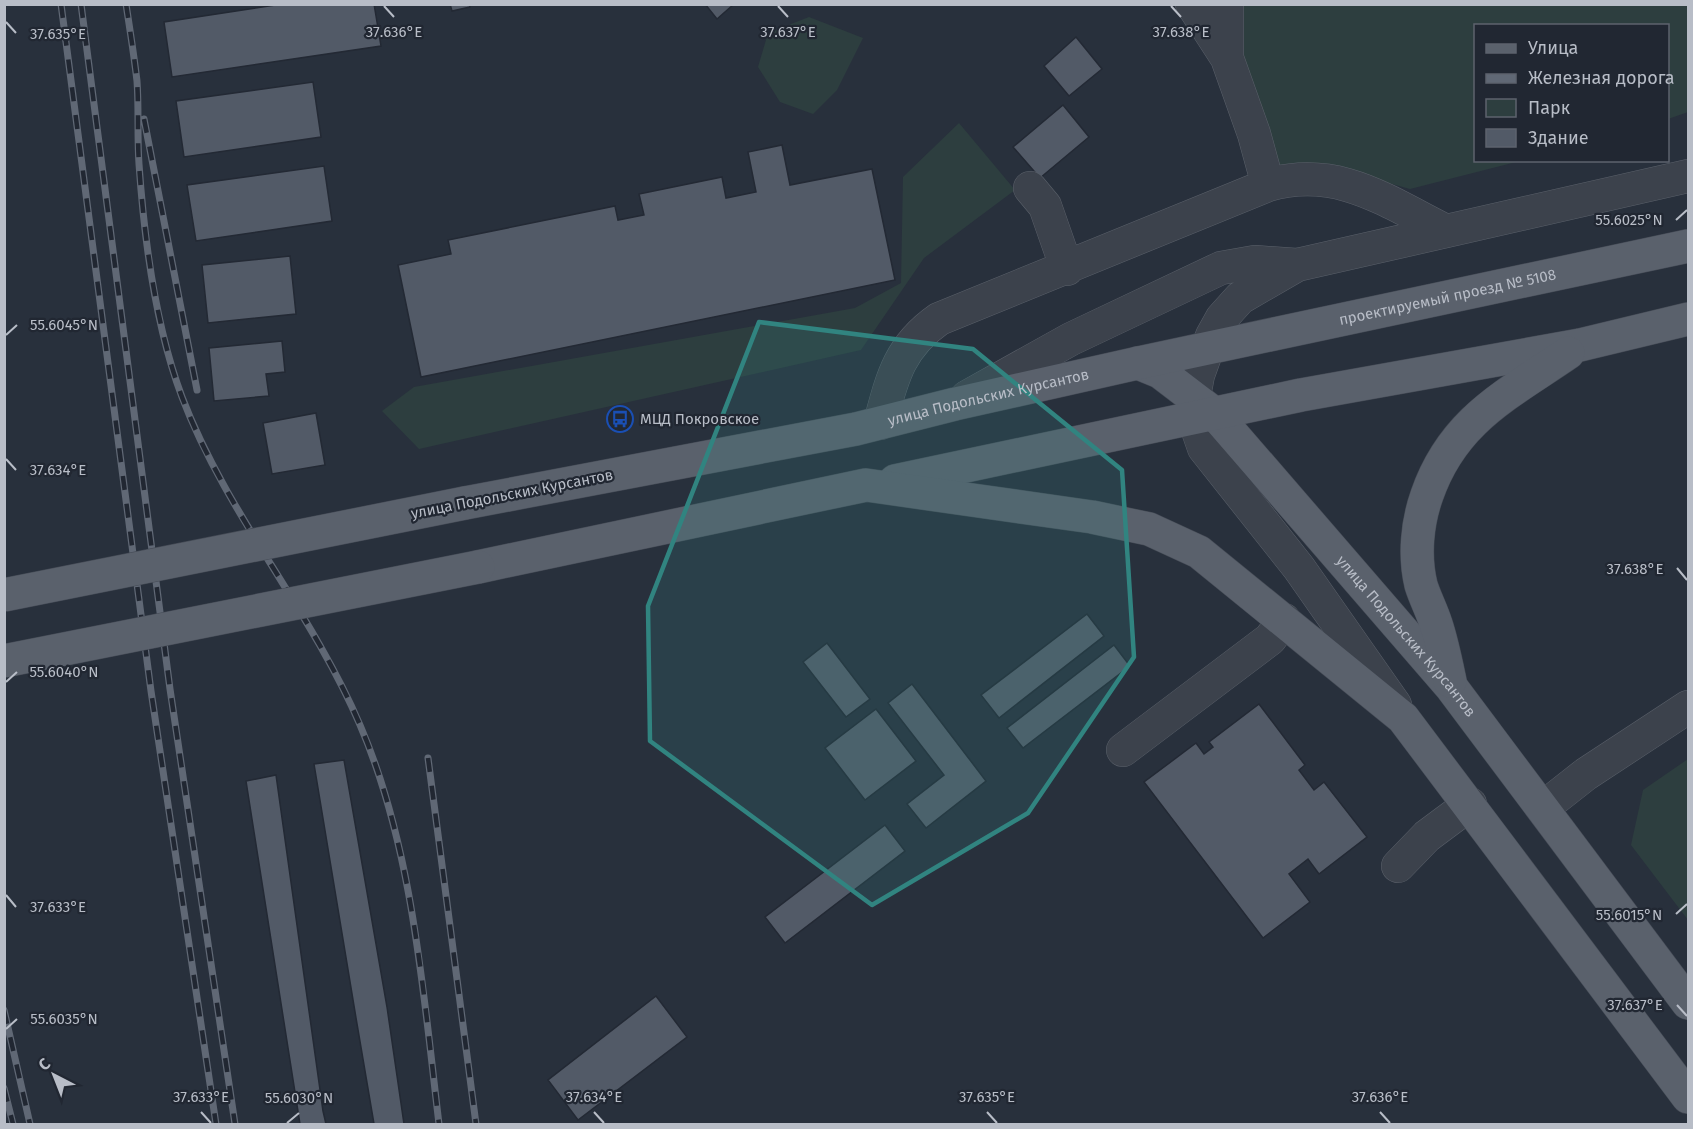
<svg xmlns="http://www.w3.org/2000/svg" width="1693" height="1129" viewBox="0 0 1693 1129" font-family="'Fira Sans',sans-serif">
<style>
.green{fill:#2d3e3f}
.building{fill:#525a67;stroke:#232934;stroke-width:1.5}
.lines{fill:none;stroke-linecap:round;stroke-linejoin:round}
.minor-casing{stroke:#5a606a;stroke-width:34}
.major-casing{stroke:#454b56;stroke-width:34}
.minor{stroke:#3c424c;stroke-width:33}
.major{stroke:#5a616c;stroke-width:33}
.rail-casing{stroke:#606875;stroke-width:7}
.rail{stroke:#212732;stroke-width:4.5;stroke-dasharray:14;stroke-linecap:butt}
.major-bridge-casing{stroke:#454b56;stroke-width:34;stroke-linecap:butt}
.major-bridge{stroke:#5a616c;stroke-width:33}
.marked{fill:#318480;fill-opacity:0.2;stroke:#318480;stroke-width:4.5;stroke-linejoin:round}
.ticks{fill:none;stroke:#b8bdc7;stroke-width:2}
.labels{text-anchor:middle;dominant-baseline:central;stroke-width:4.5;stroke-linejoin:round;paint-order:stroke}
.street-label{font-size:15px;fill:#b8bdc7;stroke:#212732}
.poi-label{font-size:15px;fill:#b8bdc7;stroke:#212732;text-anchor:start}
.ticks-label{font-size:15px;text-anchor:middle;fill:#b8bdc7;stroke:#212732;stroke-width:4.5;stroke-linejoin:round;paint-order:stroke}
</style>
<rect width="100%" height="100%" fill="#28303c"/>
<!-- green -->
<path class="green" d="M1218 5H1688V112L1668 119V26H1476V160L1520 161 1410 189 1320 164 1277 168Z
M809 17 863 38 837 90 813 114 780 102 758 67 768 33Z
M959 123 1015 190 924 258 861 350 419 449 382 411 414 387 855 308 901 283 903 177Z
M1688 759V920L1631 845 1643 790Z"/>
<!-- building -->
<path class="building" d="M282 4H374L381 46 172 77 164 22Z
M450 4H469L470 7 452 11Z
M705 4H734L717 19Z
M1076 37 1102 69 1069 96 1044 66Z
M313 82 321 137 184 157 176 101Z
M1063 105 1089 137 1040 178 1013 147Z
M782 145 790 185 872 169 895 280 421 377 398 265 451 254 448 240 615 206 618 220 644 215 639 194 722 177 726 198 756 192 748 152Z
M324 166 332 221 196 241 187 185Z
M290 256 296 314 208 323 202 265Z
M282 341 285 372 266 374 269 396 214 401 209 348Z
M316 413 325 465 272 474 263 423Z
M1087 614 1104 636 999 718 981 695Z
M827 643 870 699 846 717 803 662Z
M1114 645 1130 666 1023 748 1007 728Z
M912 684 986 781 926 828 907 804 944 775 888 703Z
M1259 704 1305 765 1299 770 1314 790 1324 782 1367 837 1319 874 1308 859 1289 874 1310 902 1263 938 1144 782 1196 743 1204 754 1213 747 1209 742Z
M876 709 916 761 865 800 825 748Z
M344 760 387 1007 404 1124H374L356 1018 314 764Z
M276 775 323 1111 326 1124H300L246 781Z
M885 825 905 851 785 943 765 917Z
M656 996 687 1037 578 1120 548 1080Z"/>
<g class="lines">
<defs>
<path id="minor" d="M1192 4 1227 58 1254 134 1268 185
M1227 58V4
M1030 188 1045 206 1067 269
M967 397 1071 339 1221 268 1255 262 1297 265
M880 423C892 378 899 347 939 319L1268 185C1337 165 1386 201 1446 231
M1395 705 1299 568 1204 448 1194 419V396L1198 375 1212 336 1222 318 1240 298 1297 265 1688 176
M1123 750 1270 639 1284 620
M1544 807 1586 774 1688 707
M1398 866 1427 836 1470 804"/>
<g id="major">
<path id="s1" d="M1138 363 1160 372 1215 414 1452 688 1688 1003"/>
<path d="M895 481 1301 395 1580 345 1688 319"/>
<path id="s2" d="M465 503 856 429 955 404 1138 363 1688 246"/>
<path d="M478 567 866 485 1092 517 1149 529 1199 552 1403 718 1688 1097"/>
<path d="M1450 681C1446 662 1442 642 1436 624 1432 611 1425 598 1421 585 1414 556 1417 523 1427 495 1453 420 1507 395 1568 353"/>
</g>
</defs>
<!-- minor casing -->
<use href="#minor" class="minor-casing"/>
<!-- major casing -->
<use href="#major" class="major-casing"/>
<!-- minor -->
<use href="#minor" class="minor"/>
<!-- major -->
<use href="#major" class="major"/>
<defs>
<path id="rail" d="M61 4 151 691 216 1124
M81 4 170 689 235 1124
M126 4C130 30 134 55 137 81 139 108 137 136 139 164 144 237 156 328 182 397 226 513 311 610 360 725 413 848 423 992 439 1124
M144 119 197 390
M428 758 476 1124
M4 1010 30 1124
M4 1088 13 1124"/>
</defs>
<!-- rail casing -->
<use href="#rail" class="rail-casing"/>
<!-- rail -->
<use href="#rail" class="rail"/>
<defs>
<path id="major-bridge" d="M4 595 465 503
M4 661 478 567"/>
</defs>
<!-- major-bridge casing -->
<use href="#major-bridge" class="major-bridge-casing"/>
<!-- major-bridge -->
<use href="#major-bridge" class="major-bridge"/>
</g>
<!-- marked area -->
<path class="marked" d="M759 322 973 349 1122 470 1134 657 1028 813 872 905 650 741 648 606Z"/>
<!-- ticks -->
<path class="ticks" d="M384 6 394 17M778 6 788 17M1171 6 1181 17M6 22 16 33M1676 220 1687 210M6 335 17 325M6 459 16 470M1677 568 1687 580M6 682 17 672M6 895 16 907M1676 914 1687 904M1677 1005 1687 1016M6 1029 17 1019M201 1112 211 1123M594 1112 604 1123M987 1112 997 1123M1380 1112 1390 1123M287 1123 299 1113"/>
<!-- icons -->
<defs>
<symbol id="bus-ring" viewBox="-11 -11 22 22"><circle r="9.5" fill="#212732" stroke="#1a4fb4" stroke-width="1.5"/><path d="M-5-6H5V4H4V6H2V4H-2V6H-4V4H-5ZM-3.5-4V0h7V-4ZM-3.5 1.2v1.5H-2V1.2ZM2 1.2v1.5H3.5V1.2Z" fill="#1a4fb4"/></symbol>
</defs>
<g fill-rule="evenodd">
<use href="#bus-ring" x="605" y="404" width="30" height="30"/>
</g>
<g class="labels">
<!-- street labels -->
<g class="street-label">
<text stroke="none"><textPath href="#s2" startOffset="1004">проектируемый проезд № 5108</textPath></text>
<text stroke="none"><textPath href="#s2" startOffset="534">улица Подольских Курсантов</textPath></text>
<text transform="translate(512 494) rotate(-11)">улица Подольских Курсантов</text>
<text stroke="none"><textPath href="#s1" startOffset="386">улица Подольских Курсантов</textPath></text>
</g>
<!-- poi labels -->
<g class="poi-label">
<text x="640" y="419">МЦД Покровское</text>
</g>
</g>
<g class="ticks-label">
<text x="788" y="37">37.637°E</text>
<text x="394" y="37">37.636°E</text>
<text x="1181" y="37">37.638°E</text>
<text x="58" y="39">37.635°E</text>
<text x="1629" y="225">55.6025°N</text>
<text x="64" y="330">55.6045°N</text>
<text x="58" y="475">37.634°E</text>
<text x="1635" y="574">37.638°E</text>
<text x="64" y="677">55.6040°N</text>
<text x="58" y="912">37.633°E</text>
<text x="1629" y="920">55.6015°N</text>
<text x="1635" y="1010">37.637°E</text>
<text x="64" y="1024">55.6035°N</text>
<text x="201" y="1102">37.633°E</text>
<text x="594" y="1102">37.634°E</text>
<text x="987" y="1102">37.635°E</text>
<text x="1380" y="1102">37.636°E</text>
<text x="299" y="1103">55.6030°N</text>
</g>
<!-- border -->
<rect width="1693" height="1129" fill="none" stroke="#b8bdc7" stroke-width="12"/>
<!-- legend -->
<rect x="1474" y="24" width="195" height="138" fill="#212732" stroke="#5d636e" stroke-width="1.5"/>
<rect x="1486" y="44" width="30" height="9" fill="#5a616c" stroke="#5d636e" stroke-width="1.5"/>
<text x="1528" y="54" font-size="18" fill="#b8bdc7">Улица</text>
<rect x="1486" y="74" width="30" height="9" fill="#606875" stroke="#5d636e" stroke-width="1.5"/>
<text x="1528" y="84" font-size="18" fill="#b8bdc7">Железная дорога</text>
<rect x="1486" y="99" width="30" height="18" fill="#2d3e3f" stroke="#5d636e" stroke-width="1.5"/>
<text x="1528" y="114" font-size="18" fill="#b8bdc7">Парк</text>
<rect x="1486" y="129" width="30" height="18" fill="#525a67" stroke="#5d636e" stroke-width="1.5"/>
<text x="1528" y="144" font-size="18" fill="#b8bdc7">Здание</text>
<!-- north arrow -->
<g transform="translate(54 1075) rotate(318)" stroke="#212732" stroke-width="4.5" paint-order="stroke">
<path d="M0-4.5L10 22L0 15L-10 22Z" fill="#b8bdc7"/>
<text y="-9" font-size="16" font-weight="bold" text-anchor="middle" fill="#b8bdc7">С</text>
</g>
</svg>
